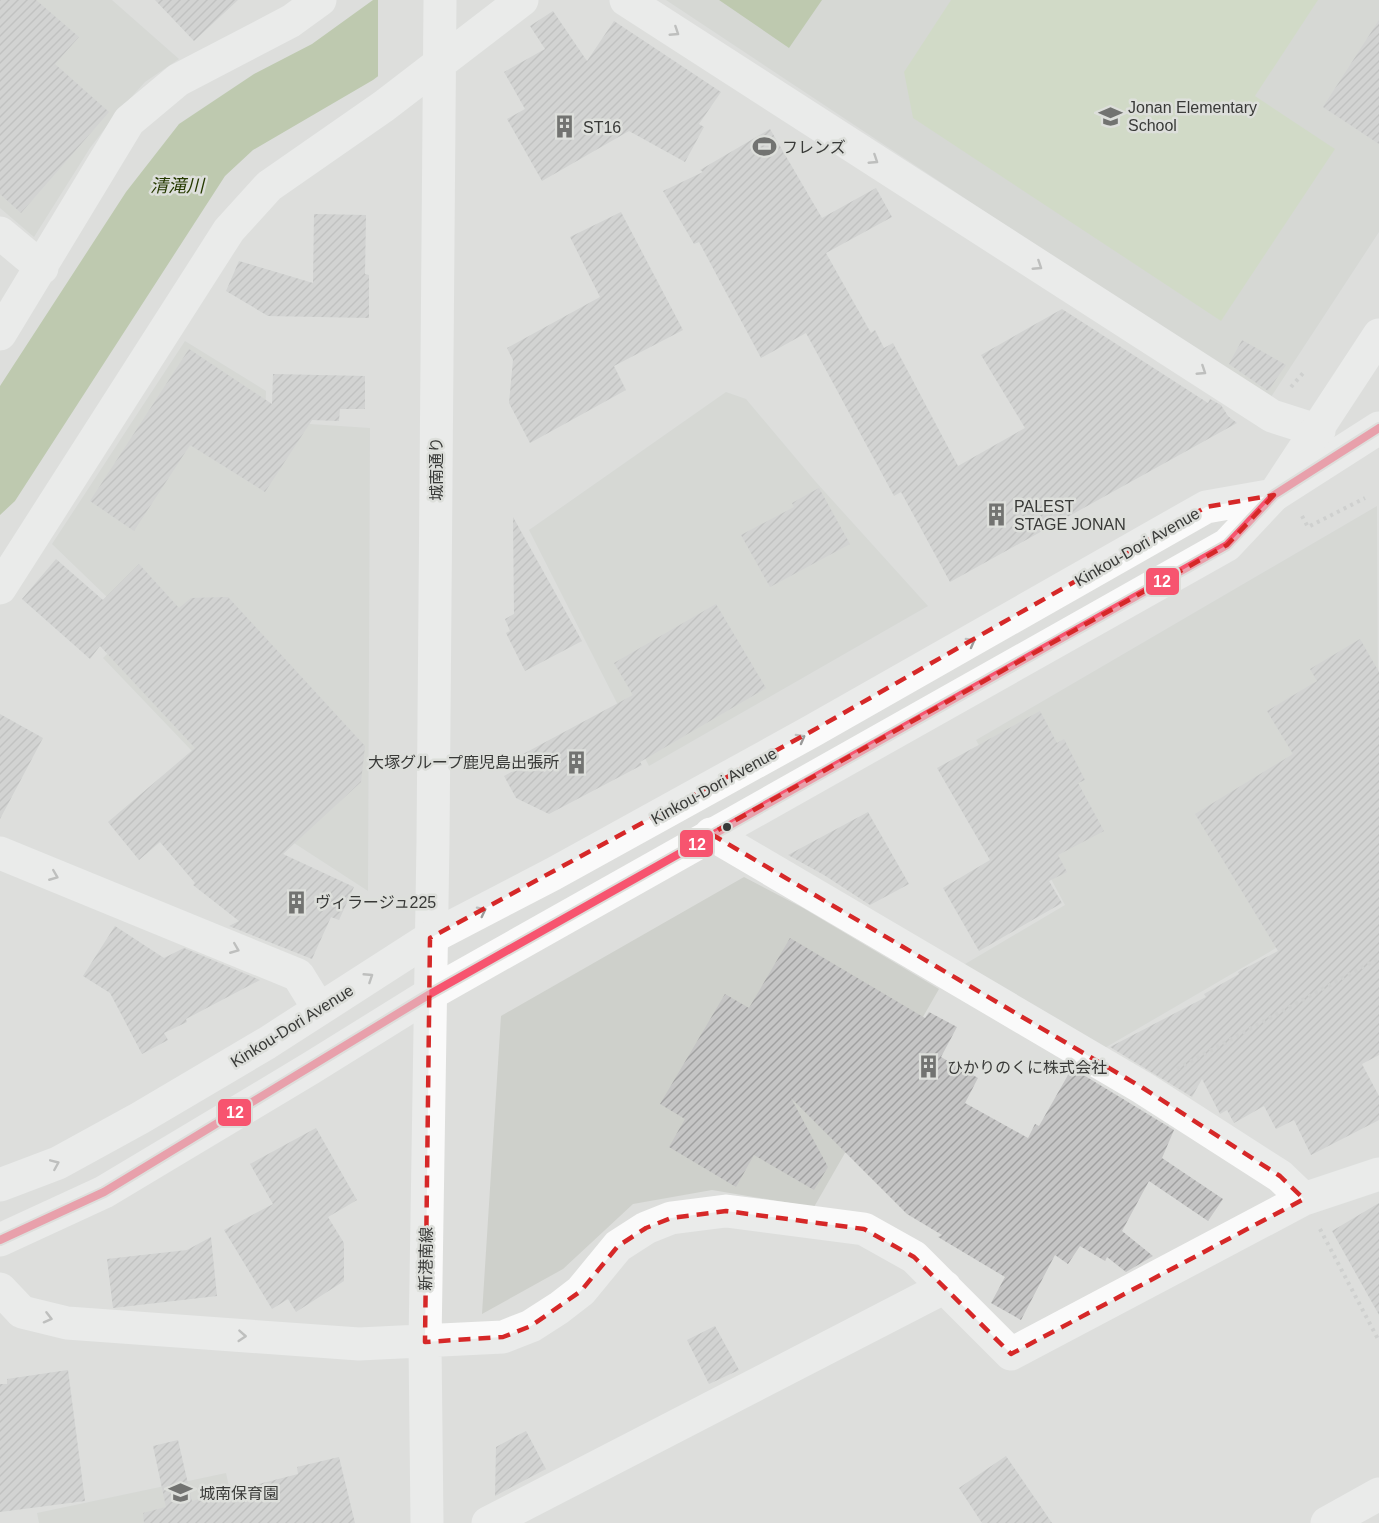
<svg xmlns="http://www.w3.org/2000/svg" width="1379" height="1523" viewBox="0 0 1379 1523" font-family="Arial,'Noto Sans JP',sans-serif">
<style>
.built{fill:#ced0cb}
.park{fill:#c4d5ae}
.water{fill:#99b078}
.pier{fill:#dddedc}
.building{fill:url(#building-hatch)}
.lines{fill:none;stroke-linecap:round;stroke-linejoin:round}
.path{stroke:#bebfbe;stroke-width:4;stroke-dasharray:3 4.5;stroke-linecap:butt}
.minor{stroke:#fafafa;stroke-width:33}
.major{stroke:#fafafa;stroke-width:33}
.highway{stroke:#fafafa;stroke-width:33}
.bus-1-casing{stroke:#dddfdb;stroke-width:12}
.bus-1{stroke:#f7546f;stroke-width:8}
.oneway{stroke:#9a9a99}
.marked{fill:none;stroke:#d62828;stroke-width:4.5;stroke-dasharray:12 8;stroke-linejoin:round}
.bus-dot{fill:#393a38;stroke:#dddfdb;stroke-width:2}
.labels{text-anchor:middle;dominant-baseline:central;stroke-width:5;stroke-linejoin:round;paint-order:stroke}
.poi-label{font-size:16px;fill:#393a38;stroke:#dddfdb;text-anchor:start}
.street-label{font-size:16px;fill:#393a38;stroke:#dddfdb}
.water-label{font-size:18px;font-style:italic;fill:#263a00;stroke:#dddfdb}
.line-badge{stroke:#dddfdb;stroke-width:2}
.badge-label{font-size:16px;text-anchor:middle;font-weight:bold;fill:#fff}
</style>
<defs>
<pattern id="building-hatch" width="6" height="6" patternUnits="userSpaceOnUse" patternTransform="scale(1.5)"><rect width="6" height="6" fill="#c5c5c5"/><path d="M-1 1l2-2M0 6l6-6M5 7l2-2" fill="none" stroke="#a1a1a1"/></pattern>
</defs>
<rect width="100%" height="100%" fill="#dddedc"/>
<!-- built -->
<path class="built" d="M0 0H112L179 59 145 82 117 113 90 148 34 237 0 208Z
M666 0H1379V232L1269 400Z
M185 341 266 391 265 421 370 428 368 891 257 819 103 658 136 625 52 544Z
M726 392 746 399 815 481 928 606 649 766 529 530Z
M1377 506 1379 888 1103 1049 960 967 1065 905 976 740Z
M744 877 803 908 939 989 814 1207 712 1190 633 1204 563 1269 482 1314 501 1016Z
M226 1473 237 1523H39L37 1513Z"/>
<!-- park -->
<path class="park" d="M951 0H1318L1255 96 1335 149 1221 321 913 118 904 72Z"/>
<!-- water -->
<path class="water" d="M373 0H479L373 80 253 150 225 176 15 501 0 515V386L126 192 179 124 254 74 312 44Z
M719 0H822L789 48Z"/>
<!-- pier -->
<path class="pier" d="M378 0H482L378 80Z"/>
<!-- building -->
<path class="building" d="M0 0H36L79 37 55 64 109 112 21 213 0 194Z
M155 0H238L194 41Z
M553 11 587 61 614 21 721 92 699 124 704 127 685 162 629 131 542 181 507 119 525 109 504 72 545 49 530 26Z
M1379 20V144L1323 107Z
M770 129 822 218 876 188 892 217 826 253 871 333 875 330 884 348 893 343 958 466 1025 428 981 355 1062 309 1208 403 1210 399 1221 405 1228 416 1237 423 950 582 901 492 894 496 806 333 761 358 699 242 694 244 663 191 703 172 700 170Z
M621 212 683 330 614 366 626 390 530 443 509 403 513 360 507 348 600 297 570 237Z
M314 214 366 215 365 274 369 275V318L268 316 226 291 239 261 313 283Z
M1242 340 1286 365 1268 391 1229 364Z
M189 349 272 404 273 374 365 376V409H340L339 421 312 420 265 492 190 445 134 531 90 501Z
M819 488 850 544 770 587 741 535 794 507 792 503Z
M513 517 582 641 525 671 506 633 510 631 505 619 514 614Z
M56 559 103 600 139 564 179 608 191 598 228 597 365 746 361 782 283 854 354 887 339 920 331 917 312 959 229 926 239 921 193 885 195 883 160 842 139 860 108 822 195 748 100 646 90 659 22 599Z
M716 604 766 688 640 762 642 765 549 814 516 798 504 776 517 769 512 760 633 695 614 663Z
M1360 639 1379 672V1055L1362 1064 1379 1096V1120L1311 1155 1294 1120 1276 1129 1264 1106 1234 1123 1227 1110 1220 1114 1202 1079 1192 1097 1110 1047 1206 997 1204 994 1239 974 1238 972 1278 951 1195 814 1293 754 1267 711 1317 681 1310 669Z
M1040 711 1057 743 1064 739 1085 780 1078 783 1104 831 1058 855 1067 872 1049 881 1062 903 979 951 943 888 990 860 937 768Z
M0 714 43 738 0 819Z
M868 812 909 884 870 905 824 875 788 855Z
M115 926 164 958 184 948 260 980 186 1019 187 1022 164 1033 168 1040 142 1054 110 993 83 976Z
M790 938 925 1018 929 1012 957 1027 941 1057 978 1078 965 1103 1028 1138 1035 1124 1039 1126 1072 1068 1174 1130 1162 1158 1223 1199 1208 1221 1149 1181 1122 1231 1153 1256 1126 1272 1107 1257 1105 1261 1080 1246 1068 1264 1055 1255 1021 1320 991 1303 1005 1277 938 1237 942 1235 907 1214 791 1098 828 1167 814 1190 754 1155 736 1187 669 1147 685 1119 660 1104 725 994 749 1008Z
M316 1128 357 1200 328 1217 344 1243V1281L296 1312 288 1299 272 1309 224 1230 273 1204 250 1164Z
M1379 1203V1315L1332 1231Z
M211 1237 217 1296 113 1308 107 1259 187 1250Z
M715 1326 739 1370 709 1384 687 1340Z
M68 1370 85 1501 0 1512V1384H7V1379Z
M526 1431 546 1469 495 1496 496 1447Z
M178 1440 192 1501 298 1474 297 1467 339 1457 355 1523H144L143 1513 166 1507 153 1446Z
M1006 1456 1052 1523H982L959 1488Z"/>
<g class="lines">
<!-- path -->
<path class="path" d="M1291 387 1304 372
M1302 516 1308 527 1365 498
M1177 1069 1379 958
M1320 1229 1379 1341"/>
<!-- minor -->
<path class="minor" d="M626 0 1272 416 1319 431
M0 233 42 268
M0 334 129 121 178 80 291 21 320 0
M0 588 229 230 269 186 384 106 522 0
M711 834 1143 1088 1280 1176 1304 1199
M0 853 298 975 319 1009
M0 1289 22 1312 67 1323 359 1344 503 1337 531 1326 559 1308 581 1291 618 1246 646 1228 671 1218 726 1211 864 1229 914 1257 1011 1354 1304 1199 1379 1174
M427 1523 425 1342 433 841 440 0
M488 1523 945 1287
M1327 1523 1379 1494"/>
<!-- major -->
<path class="major" d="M1274 495 1379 428"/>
<!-- highway -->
<path class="highway" d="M0 1185 58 1163 140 1118 267 1043 430 938 553 874 812 731 1206 507 1274 495
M0 1240 104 1192 311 1068 430 994 1227 545 1274 495 1379 335"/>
<defs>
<path id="bus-1" d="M0 1240 104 1192 430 994 1227 545 1274 495 1379 428"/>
</defs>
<!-- bus-1 casing -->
<use href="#bus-1" class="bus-1-casing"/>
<!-- bus-1 -->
<use href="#bus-1" class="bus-1"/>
</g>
<!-- one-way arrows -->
<defs><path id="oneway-chevron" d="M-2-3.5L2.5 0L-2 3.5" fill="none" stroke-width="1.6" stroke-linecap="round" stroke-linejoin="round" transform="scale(1.5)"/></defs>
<g class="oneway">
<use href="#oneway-chevron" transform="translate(675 32) rotate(33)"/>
<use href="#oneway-chevron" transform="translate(874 160) rotate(33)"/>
<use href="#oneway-chevron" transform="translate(1038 266) rotate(33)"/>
<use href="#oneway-chevron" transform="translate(1202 371) rotate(33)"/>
<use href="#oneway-chevron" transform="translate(971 642) rotate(-29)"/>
<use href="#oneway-chevron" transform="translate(801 738) rotate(-29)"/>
<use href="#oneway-chevron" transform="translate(54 876) rotate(22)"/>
<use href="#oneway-chevron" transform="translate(482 911) rotate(-27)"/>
<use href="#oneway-chevron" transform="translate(235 949) rotate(22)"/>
<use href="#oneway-chevron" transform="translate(369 977) rotate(-33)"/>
<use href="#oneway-chevron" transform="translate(55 1164) rotate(-23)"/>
<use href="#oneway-chevron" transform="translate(48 1318) rotate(14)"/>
<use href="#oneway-chevron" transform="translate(242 1336) rotate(4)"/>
</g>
<!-- marked area -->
<path d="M0 0H1379V1523H0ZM1274 495 1227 545 711 834 1143 1088 1280 1176 1304 1199 1011 1354 914 1257 864 1229 726 1211 671 1218 646 1228 618 1246 581 1291 531 1326 503 1337 425 1342 430 938 812 731 1206 507Z" fill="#dddedc" fill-opacity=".55" fill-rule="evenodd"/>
<path class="marked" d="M1274 495 1227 545 711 834 1143 1088 1280 1176 1304 1199 1011 1354 914 1257 864 1229 726 1211 671 1218 646 1228 618 1246 581 1291 531 1326 503 1337 425 1342 430 938 812 731 1206 507Z"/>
<!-- icons -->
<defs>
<symbol id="school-bare" viewBox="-9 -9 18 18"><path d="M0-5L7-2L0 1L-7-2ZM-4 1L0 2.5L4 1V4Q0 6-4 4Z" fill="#727371" stroke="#dddfdb" stroke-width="2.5" paint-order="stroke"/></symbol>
<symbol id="building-bare" viewBox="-9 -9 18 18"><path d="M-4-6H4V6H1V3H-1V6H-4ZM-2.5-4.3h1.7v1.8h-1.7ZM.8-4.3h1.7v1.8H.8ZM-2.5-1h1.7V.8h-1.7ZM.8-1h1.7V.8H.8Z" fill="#727371" stroke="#dddfdb" stroke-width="2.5" paint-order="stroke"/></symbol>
<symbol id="stadium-bare" viewBox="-9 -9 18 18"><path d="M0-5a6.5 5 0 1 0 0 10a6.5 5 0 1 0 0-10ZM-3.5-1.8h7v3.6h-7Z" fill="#727371" stroke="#dddfdb" stroke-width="2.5" paint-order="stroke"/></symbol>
</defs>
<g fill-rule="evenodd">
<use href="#school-bare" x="1094" y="100" width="33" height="33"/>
<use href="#building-bare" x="548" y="110" width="33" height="33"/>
<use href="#stadium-bare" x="748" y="130" width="33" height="33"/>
<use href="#building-bare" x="980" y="498" width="33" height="33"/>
<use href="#building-bare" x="560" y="746" width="33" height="33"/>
<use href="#building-bare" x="280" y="886" width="33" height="33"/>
<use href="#building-bare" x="912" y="1050" width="33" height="33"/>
<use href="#school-bare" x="164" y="1476" width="33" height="33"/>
</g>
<!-- markers -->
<circle class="bus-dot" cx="727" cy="827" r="5"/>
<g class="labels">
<!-- poi labels -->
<g class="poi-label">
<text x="1128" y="107">Jonan Elementary<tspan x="1128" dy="18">School</tspan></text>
<text x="583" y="127">ST16</text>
<text x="782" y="147">フレンズ</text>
<text x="1014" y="506">PALEST<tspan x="1014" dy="18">STAGE JONAN</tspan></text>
<text x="559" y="762" text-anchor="end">大塚グループ鹿児島出張所</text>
<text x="315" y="902">ヴィラージュ225</text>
<text x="947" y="1067">ひかりのくに株式会社</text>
<text x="199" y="1493">城南保育園</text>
</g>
<!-- street labels -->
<g class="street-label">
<text transform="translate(436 469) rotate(-90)">城南通り</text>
<text transform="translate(1137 547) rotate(-30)">Kinkou-Dori Avenue</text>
<text transform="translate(714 786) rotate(-29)">Kinkou-Dori Avenue</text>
<text transform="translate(292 1026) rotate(-32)">Kinkou-Dori Avenue</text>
<text transform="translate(426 1259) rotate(-89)">新港南線</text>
</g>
<!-- water labels -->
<g class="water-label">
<text x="177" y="186">清滝川</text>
</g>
</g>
<g class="line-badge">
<rect x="1145" y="567" width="35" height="29" rx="6" fill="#f7546f"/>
<rect x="679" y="829" width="35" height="29" rx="6" fill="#f7546f"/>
<rect x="217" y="1098" width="35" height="29" rx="6" fill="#f7546f"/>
</g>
<g class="badge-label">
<text x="1162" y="587">12</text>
<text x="697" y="850">12</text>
<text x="235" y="1118">12</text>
</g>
</svg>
